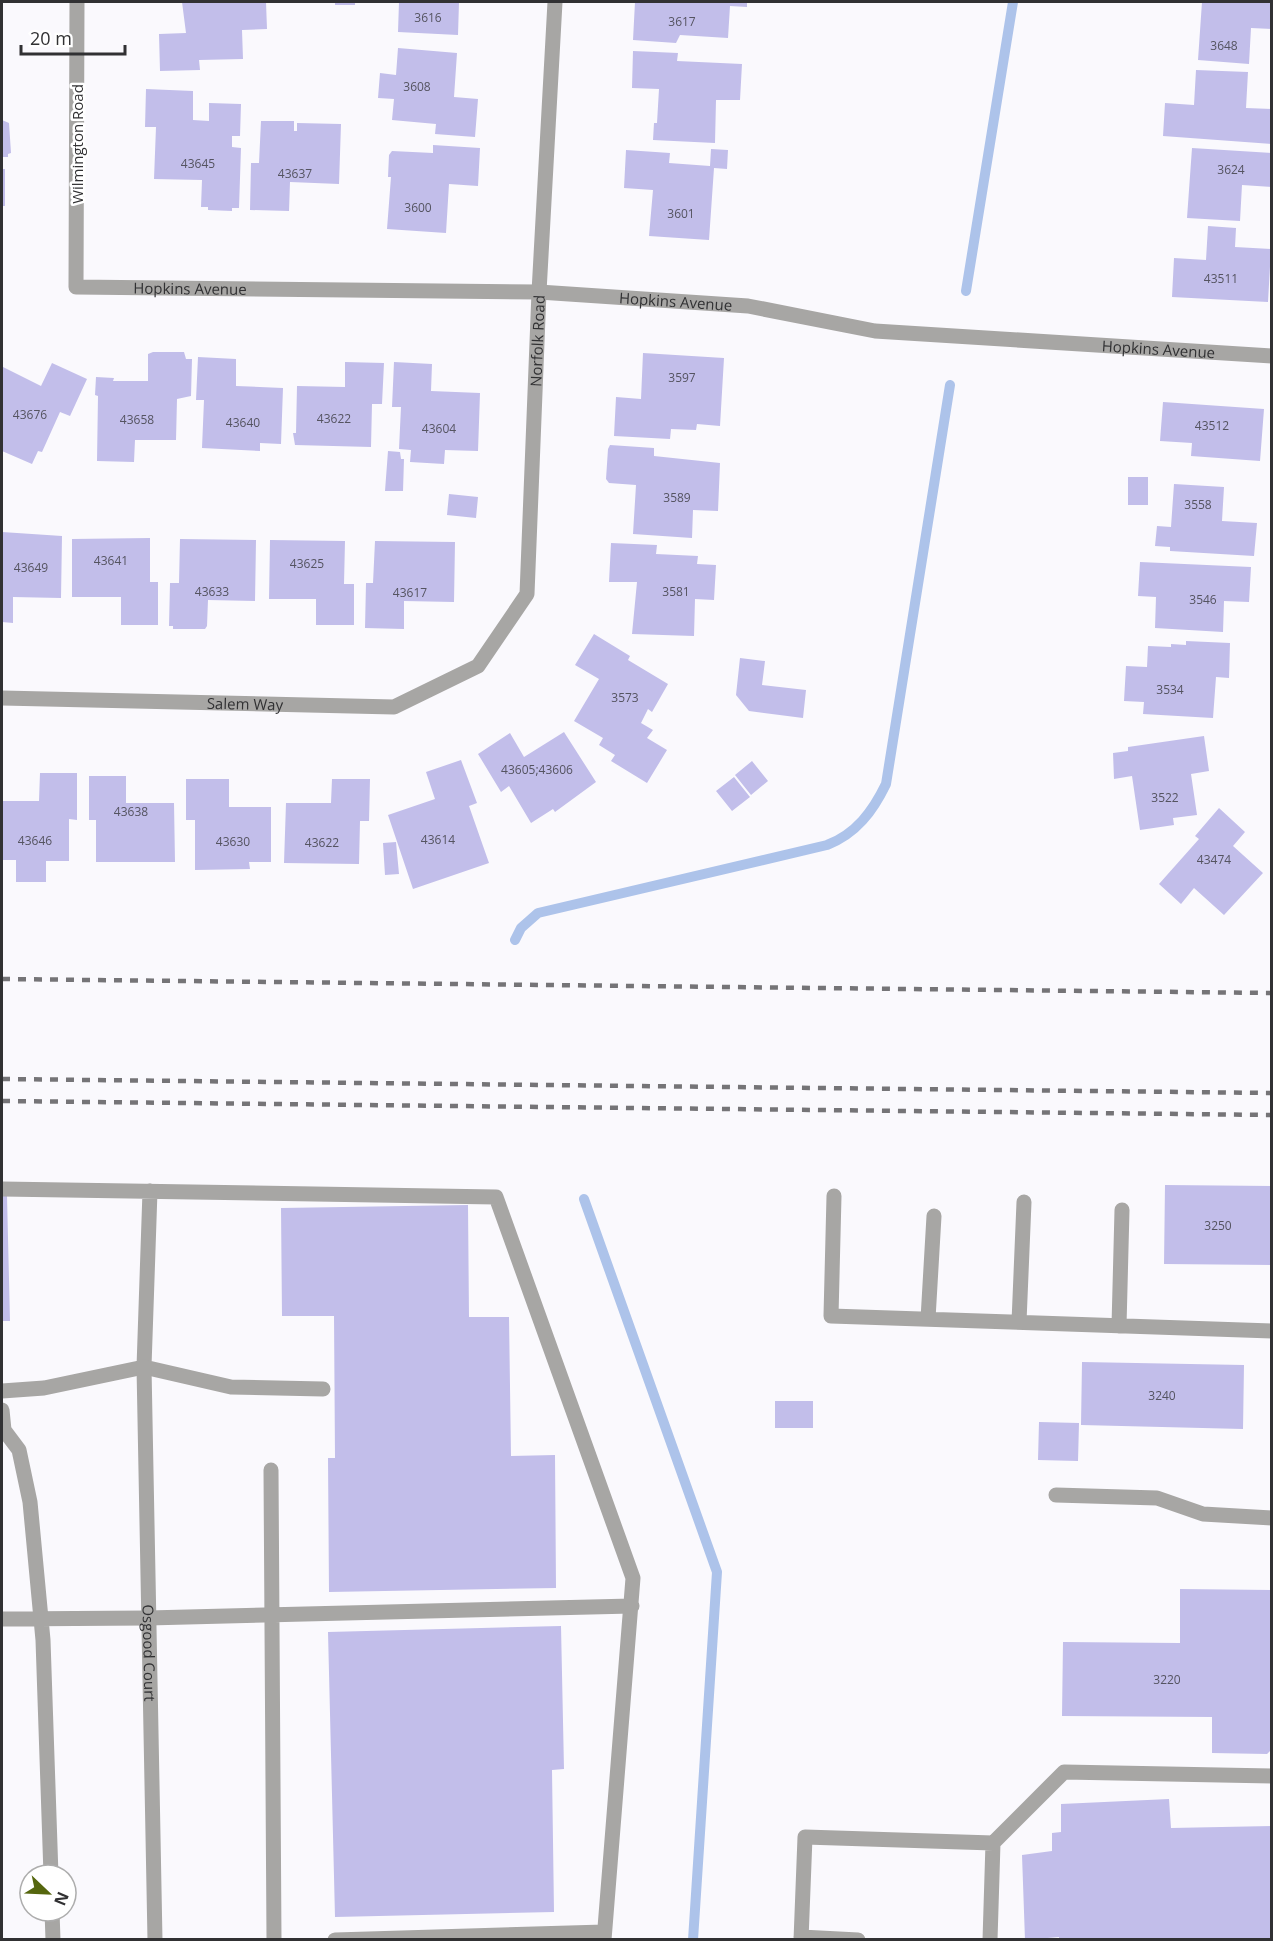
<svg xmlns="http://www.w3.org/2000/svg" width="1273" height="1941" viewBox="0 0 1273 1941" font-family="'Open Sans',sans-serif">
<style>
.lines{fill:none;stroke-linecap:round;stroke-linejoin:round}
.stream{stroke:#adc3ea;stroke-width:10}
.building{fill:#c2beea}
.lane{stroke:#a7a6a4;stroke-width:15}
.street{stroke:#a7a6a4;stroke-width:15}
.rail{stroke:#757477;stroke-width:4.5;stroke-dasharray:8 8;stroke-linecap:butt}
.labels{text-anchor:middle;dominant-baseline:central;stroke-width:5;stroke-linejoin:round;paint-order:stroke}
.number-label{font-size:12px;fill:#555461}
.street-label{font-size:15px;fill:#313133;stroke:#fff}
</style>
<rect width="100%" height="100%" fill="#faf9fd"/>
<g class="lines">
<!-- stream -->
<path class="stream" d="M966 291 1013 2
M515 940 521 928 538 913 827 845C856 834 873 811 886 784L950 385
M584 1199 717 1572 693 1940"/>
</g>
<!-- building -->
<path class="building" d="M182 2H266L267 29 242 30 243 59 199 60 200 70 160 71 159 34 186 33Z
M335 2H355V5H335Z
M399 2H459L458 35 398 32Z
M635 2 663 3 747 2V7L730 6 728 38 680 35 676 43 633 40Z
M1202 2H1272V29L1251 28 1249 64 1198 60Z
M398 48 457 53 454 97 478 99 475 137 435 134 436 124 392 120 394 99 378 98 380 73 396 75Z
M633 51 678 53 677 61 742 64 740 100H716L715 143 653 140 654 123H657L659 89 632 88Z
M1196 70 1248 72 1246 108 1272 109V144L1163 136 1165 103 1194 105Z
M146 89 193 91V120L209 121V103L241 104 240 136H232V147L241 148 239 208H232V211L208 210V207H201L202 180 154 179 156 127H145Z
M2 120 9 123 11 153 8 154V157H2Z
M261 121H294V131H297V123L341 124 339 184 290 182 289 211 250 210 251 163H259Z
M433 145 480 148 478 186 449 184 446 233 387 229 391 177H388L389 155 392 151 433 153Z
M1192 148 1272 153V187L1242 185 1240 221 1187 218Z
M711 149 728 150 727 169 714 168 709 240 649 236 653 190 624 188 626 150 670 153 669 163 710 166Z
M2 169H5V206H2Z
M1208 226 1236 228 1235 247 1271 249 1268 302 1172 297 1174 258 1206 260Z
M153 352H184L186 359H192L191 396 177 399 176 440H135L134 462 97 461 98 396 95 395 96 377 114 378 113 381H148V354Z
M643 353 724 358 720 426 697 424 696 430 671 429 670 439 614 436 616 397 641 399Z
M198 357 236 359V386L283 388 281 444 260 443V451L202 448 204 400H196Z
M345 362 384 363 382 404H372L371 447 295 445 293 433H296L297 386 345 387Z
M394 362 432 364 431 391 480 393 478 451 445 450 444 464 410 462 411 450 399 449 401 407H392Z
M52 363 87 379 70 416 60 412 42 452 38 451 32 464 2 451V369L3 367 41 386Z
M1163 402 1264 409 1260 461 1191 456 1192 443 1160 441Z
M610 445 654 448V456L720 463 718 511 693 510 692 538 633 534 636 485 609 483 606 479 608 449Z
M388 451 400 452 401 459H404L403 491H385Z
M1128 477H1148V505H1128Z
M1174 484 1224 487 1222 521 1257 523 1254 556 1170 551V547L1155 546 1157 526 1171 527Z
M449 494 478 497 476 518 447 515Z
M2 532 62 536 61 598 13 597V623L2 622Z
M150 538V582H158V625H121V597H72V539Z
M180 539 256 540 255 601 208 600 207 626 205 629H173V626H169L170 583H179Z
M270 540 345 541 344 584H354V625H316V599H269Z
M375 541 455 542 454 602 404 601V629L365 628 366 583H373Z
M611 543 657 545 656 554 698 556 697 564 716 565 714 600 695 599 694 636 632 634 637 582H609Z
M1140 562 1251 567 1249 602 1224 601 1223 632 1155 628 1156 597 1138 596Z
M594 634 630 656 628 660 668 684 652 712 648 709 641 723 653 730 647 738 667 750 647 783 611 761 615 755 599 745 603 738 574 721 599 679 575 665Z
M1186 641 1230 643 1229 678 1216 677 1213 718 1143 714 1144 702 1124 701 1126 666 1147 667 1148 646 1171 647V644L1186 645Z
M740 658 765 661 762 685 806 690 803 718 749 711 736 695Z
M564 732 596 782 555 812 553 809 531 823 509 786 501 792 478 754 510 733 524 757Z
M1204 736 1209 771 1191 774 1197 815 1173 818 1174 825 1140 830 1132 776 1114 779 1113 753 1128 751V747Z
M461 760 477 803 469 806 489 863 413 889 388 815 435 799 426 772Z
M752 761 768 781 751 795 735 775Z
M40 773H77V820L69 819V861H46V882H16V860H2V801H39Z
M89 776H126V803H174L175 862H96V820H89Z
M734 777 750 797 732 811 716 791Z
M186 779H229V807H271V862H249L250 869 195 870V820H186Z
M332 779H370L369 821H360L359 864 284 863 286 803H331Z
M1219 808 1245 832 1233 846 1263 873 1224 915 1194 888 1181 904 1159 884 1199 839 1195 836Z
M396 842 399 874 385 875 383 843Z
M1165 1185 1272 1186V1265L1164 1264Z
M2 1196H7L10 1321H2Z
M468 1205 469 1317H509L511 1456 555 1455 556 1588 329 1592 328 1458H335L334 1316H282L281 1208Z
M1082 1362 1244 1365 1243 1429 1081 1425Z
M775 1401H813V1428H775Z
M1039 1422 1079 1423 1078 1461 1038 1460Z
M1180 1589 1272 1590V1749L1267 1754 1212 1753V1717L1062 1716 1063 1642 1180 1643Z
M561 1626 564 1769 552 1770 554 1912 335 1917 328 1632Z
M1169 1799 1171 1828 1272 1826V1940H1059V1937L1025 1940 1022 1855 1052 1851V1833L1061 1832V1804Z"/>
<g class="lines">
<!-- lane -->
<path class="lane" d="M2 1189 496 1197 633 1578 604 1940
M834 1196 831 1316 1272 1331
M928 1319 934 1216
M1019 1322 1024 1202
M1119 1326 1122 1210
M144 1367 150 1191
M2 1391 44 1388 144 1367 231 1387 323 1389
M2 1410 4 1430 19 1450 30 1502 43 1640 51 1875
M271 1470 274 1940
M1056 1495 1157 1498 1203 1514 1272 1518
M2 1619 148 1618 632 1606
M993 1843 1064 1772 1272 1776
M52 1911 53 1940
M801 1937 858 1940
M335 1940 604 1932
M801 1940 805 1837 993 1843 990 1940"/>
<!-- street -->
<g class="street">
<path id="s1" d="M77 2 76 287 539 292 748 306 875 331 1272 356"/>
<path id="s2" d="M2 698 394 707 478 666 527 594 539 292 555 2"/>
<path id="s3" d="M144 1367 155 1940"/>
</g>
<!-- rail -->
<path class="rail" d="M2 979 1272 993
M2 1079 1272 1093
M2 1101 1272 1115"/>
</g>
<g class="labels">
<!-- number labels -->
<g class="number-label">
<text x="428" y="17">3616</text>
<text x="682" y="21">3617</text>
<text x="1224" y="45">3648</text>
<text x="417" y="86">3608</text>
<text x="198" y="163">43645</text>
<text x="1231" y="169">3624</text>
<text x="295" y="173">43637</text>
<text x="418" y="207">3600</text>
<text x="681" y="213">3601</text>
<text x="1221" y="278">43511</text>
<text x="682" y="377">3597</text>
<text x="30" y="414">43676</text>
<text x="334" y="418">43622</text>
<text x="137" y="419">43658</text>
<text x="243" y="422">43640</text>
<text x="1212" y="425">43512</text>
<text x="439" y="428">43604</text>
<text x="677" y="497">3589</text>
<text x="1198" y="504">3558</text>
<text x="111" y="560">43641</text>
<text x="307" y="563">43625</text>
<text x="31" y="567">43649</text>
<text x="212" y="591">43633</text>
<text x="676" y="591">3581</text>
<text x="410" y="592">43617</text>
<text x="1203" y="599">3546</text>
<text x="1170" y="689">3534</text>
<text x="625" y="697">3573</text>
<text x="537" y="769">43605;43606</text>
<text x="1165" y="797">3522</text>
<text x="131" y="811">43638</text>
<text x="438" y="839">43614</text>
<text x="35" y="840">43646</text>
<text x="233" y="841">43630</text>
<text x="322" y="842">43622</text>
<text x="1214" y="859">43474</text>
<text x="1218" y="1225">3250</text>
<text x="1162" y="1395">3240</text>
<text x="1167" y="1679">3220</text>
</g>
<!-- street labels -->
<g class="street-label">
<text transform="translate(77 144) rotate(-90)">Wilmington Road</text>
<text stroke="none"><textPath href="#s1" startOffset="399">Hopkins Avenue</textPath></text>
<text stroke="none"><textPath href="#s1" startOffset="885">Hopkins Avenue</textPath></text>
<text stroke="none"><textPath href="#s2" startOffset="826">Norfolk Road</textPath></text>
<text stroke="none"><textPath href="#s1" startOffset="1371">Hopkins Avenue</textPath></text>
<text stroke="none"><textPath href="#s2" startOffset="243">Salem Way</textPath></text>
<text stroke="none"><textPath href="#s3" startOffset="286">Osgood Court</textPath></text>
</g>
</g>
<!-- border -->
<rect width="1273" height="1941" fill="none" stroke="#313133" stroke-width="6"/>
<!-- north arrow -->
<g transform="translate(48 1893) rotate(113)"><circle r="28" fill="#ffffff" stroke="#adadad" stroke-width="1.5"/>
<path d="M0-4.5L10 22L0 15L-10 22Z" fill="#55660e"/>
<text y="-9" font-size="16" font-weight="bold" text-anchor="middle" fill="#313133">N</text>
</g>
<!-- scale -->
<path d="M21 45v9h104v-9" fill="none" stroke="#313133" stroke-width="3"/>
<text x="30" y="45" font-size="18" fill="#313133" stroke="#ffffff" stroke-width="4.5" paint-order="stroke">20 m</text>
</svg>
